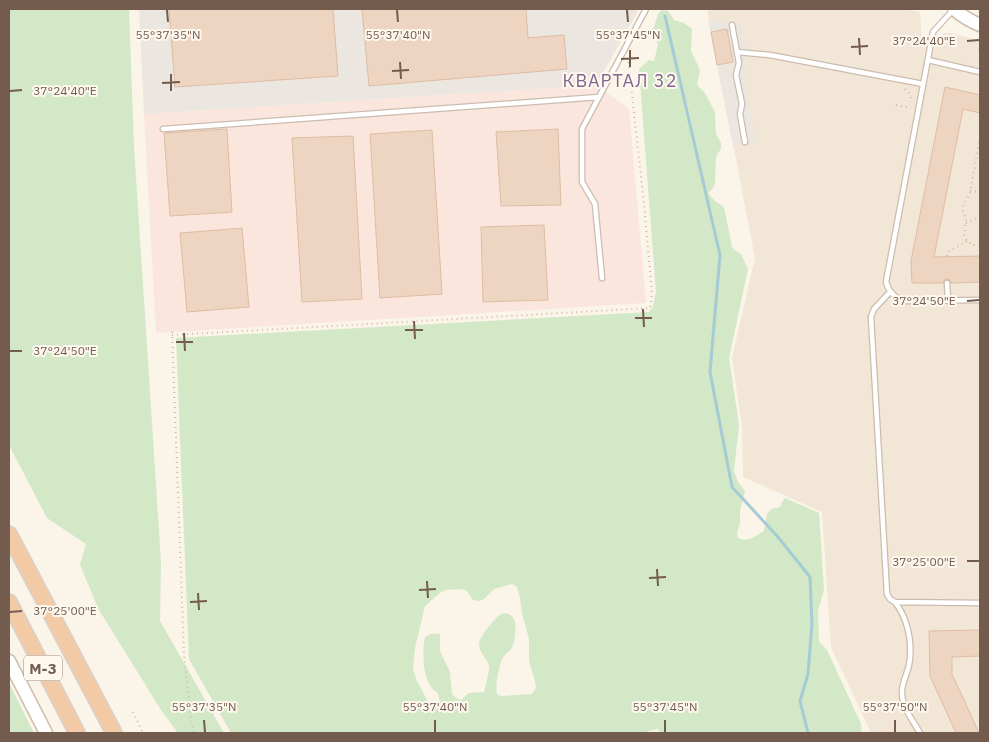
<svg xmlns="http://www.w3.org/2000/svg" width="989" height="742" viewBox="0 0 989 742" font-family="'IBM Plex Sans',sans-serif">
<style>
.residential{fill:#f2e6d7}
.commercial{fill:#fae6dd}
.industrial{fill:#ece6e1}
.green{fill:#d3e8c7;fill-rule:evenodd}
.lines{fill:none;stroke-linecap:round;stroke-linejoin:round}
.stream{stroke:#a5cbd4;stroke-width:3}
.building{fill:#eed5c1;stroke:#dfbca3}
.service-casing{stroke:#ccbcaf;stroke-width:7}
.secondary-casing{stroke:#cebdac;stroke-width:15}
.trunk-casing{stroke:#d8d1cd;stroke-width:18}
.path{stroke:#d3b8a4;stroke-width:2;stroke-dasharray:1 4;stroke-linecap:butt}
.service{stroke:#fff;stroke-width:4.5}
.secondary{stroke:#fff;stroke-width:12}
.trunk{stroke:#f2caa5;stroke-width:15}
.ticks{fill:none;stroke:#735c4e;stroke-width:2}
.labels{text-anchor:middle;dominant-baseline:central;stroke-width:4;stroke-linejoin:round;paint-order:stroke}
.shield{fill:#fef8ee;stroke:#9d8b7e;stroke-width:1}
.shield-label{font-size:15px;font-weight:bold;fill:#735c4e}
.neighbourhood-label{font-size:18px;letter-spacing:1px;fill:#82668f;stroke:#fef8ee}
.ticks-label{font-size:12px;text-anchor:middle;fill:#735c4e;stroke:#fef8ee;stroke-width:4;stroke-linejoin:round;paint-order:stroke}
</style>
<rect width="100%" height="100%" fill="#fbf4e8"/>
<!-- residential -->
<path class="residential" d="M707 9H904L920 12 922 41 937 44 938 38 945 33H951L980 41V733H871L831 647 822 512 743 477 742 426 732 358 755 258Z"/>
<!-- commercial -->
<path class="commercial" d="M596 85 629 109 646 303 156 333 144 114Z"/>
<!-- industrial -->
<path class="industrial" d="M139 9H633L638 11 596 85 144 114Z
M708 20 740 24 745 46 749 48 745 81 756 142 733 146Z"/>
<!-- green -->
<path class="green" d="M9 9H129L134 146 161 562 160 621 224 733H178L161 710 99 610 80 565 86 544 47 518 9 445Z
M662 10 668 11 674 20 684 23 692 29 691 51 700 70 697 85 705 93 715 112 716 134 721 143V149L718 153 716 158 715 184 713 188 708 193 715 201 724 207 732 247 736 251 741 254 748 269 729 358 739 425 734 471 738 482 745 491 740 511V523L737 533 738 538C748 543 755 536 764 531L767 514 771 509 780 507 782 502 785 498 819 513 824 590 818 611 819 642 827 650 861 724 862 733H661L657 729 641 733H231L189 659 176 338 649 312 653 306 656 292 639 69 649 60 654 61 658 45 653 30 658 14ZM512 584 517 587 520 598 522 614 529 639V661L535 681 536 688 532 694 501 696 497 694C495 686 499 663 504 656 506 653 510 651 512 648 515 642 516 628 515 622 514 617 509 613 504 613 497 614 478 638 479 645 479 652 487 658 489 666 490 670 485 687 484 692L469 693 461 700 456 698 452 694 450 672 440 651V634C434 633 430 633 425 637 422 654 422 684 438 693L440 704 437 708 432 709 417 681 413 669 415 648 425 606 441 592 446 590 462 589 467 591 473 600 478 601 483 600 494 589Z
M9 683 34 733H9Z"/>
<g class="lines">
<!-- stream -->
<path class="stream" d="M665 16 720 255 710 372 732 487 778 537 810 577 812 624 808 674 800 701 808 733"/>
</g>
<!-- building -->
<path class="building" d="M169 9H333L338 76 175 87Z
M362 9H526L528 38 564 35 567 69 369 86Z
M727 29 733 62 717 65 711 32Z
M945 87 980 95V113L963 109 934 257 980 256V282L951 283 950 280 947 279 944 280 943 283H912L911 261Z
M227 129 232 212 170 216 164 133Z
M558 129 561 205 501 206 496 132Z
M432 130 442 294 380 298 370 134Z
M353 136 362 299 302 302 292 138Z
M544 225 548 300 483 302 481 227Z
M242 228 249 307 187 312 180 233Z
M980 630V656L952 657V674L979 733H956L930 676 929 631Z"/>
<g class="lines">
<defs>
<path id="service" d="M953 10 933 32 886 282C889 292 894 298 904 301L980 300
M732 25 739 63 736 75 742 104 740 114 745 142
M737 52 770 55 923 84
M928 60 980 72
M599 97 582 129V182L595 204 602 278
M163 129 599 97 646 9
M947 283 948 301
M890 292 874 309 871 317 887 594 890 599 895 602 980 603
M895 602C908 619 913 643 909 665 907 675 901 684 902 695 903 709 914 722 920 733"/>
<path id="secondary" d="M954 9C962 16 970 21 980 25
M9 661 46 733"/>
<path id="trunk" d="M9 534 114 733
M9 602 77 733"/>
</defs>
<!-- service casing -->
<use href="#service" class="service-casing"/>
<!-- secondary casing -->
<use href="#secondary" class="secondary-casing"/>
<!-- trunk casing -->
<use href="#trunk" class="trunk-casing"/>
<!-- path -->
<path class="path" d="M979 50 980 46
M905 89 909 93 912 102
M896 105 911 108
M980 138 970 193 963 206V211L966 220 964 236 967 241 973 245H980
M970 191 980 192
M966 223 980 217
M947 256 948 252 967 241
M172 332 184 654 191 720 194 733
M172 335 650 308 652 294 644 204 628 58
M133 712 143 733"/>
<!-- service -->
<use href="#service" class="service"/>
<!-- secondary -->
<use href="#secondary" class="secondary"/>
<!-- trunk -->
<use href="#trunk" class="trunk"/>
</g>
<!-- ticks -->
<path class="ticks" d="M167 10 168 22M397 10 398 22M627 10 628 22M859 38 860 55M967 41 979 40M851 47 868 46M630 50V67M621 59 639 58M400 62 401 79M392 71 409 70M171 74V91M162 83 180 82M10 91 22 90M967 301 979 300M643 309 644 327M635 318H652M414 321 415 339M405 330H423M184 333 185 351M176 342H193M10 351H22M967 561H979M657 569 658 586M649 578 666 577M427 581 428 598M419 590 436 589M198 593 199 610M190 602 207 601M10 612 22 611M204 720 205 732M435 720V732M665 720V732M895 720V732"/>
<g class="labels">
<!-- shield labels -->
<rect class="shield" x="24" y="655.5" width="38" height="25" rx="4"/>
<g class="shield-label">
<text x="43" y="668">М-3</text>
</g>
<!-- neighbourhood labels -->
<g class="neighbourhood-label">
<text x="620" y="80">КВАРТАЛ 32</text>
</g>
</g>
<g class="ticks-label">
<text x="168" y="39">55°37'35"N</text>
<text x="398" y="39">55°37'40"N</text>
<text x="628" y="39">55°37'45"N</text>
<text x="924" y="45">37°24'40"E</text>
<text x="65" y="95">37°24'40"E</text>
<text x="924" y="305">37°24'50"E</text>
<text x="65" y="355">37°24'50"E</text>
<text x="924" y="566">37°25'00"E</text>
<text x="65" y="615">37°25'00"E</text>
<text x="204" y="711">55°37'35"N</text>
<text x="435" y="711">55°37'40"N</text>
<text x="665" y="711">55°37'45"N</text>
<text x="895" y="711">55°37'50"N</text>
</g>
<!-- border -->
<rect width="989" height="742" fill="none" stroke="#735c4e" stroke-width="20"/>
</svg>
